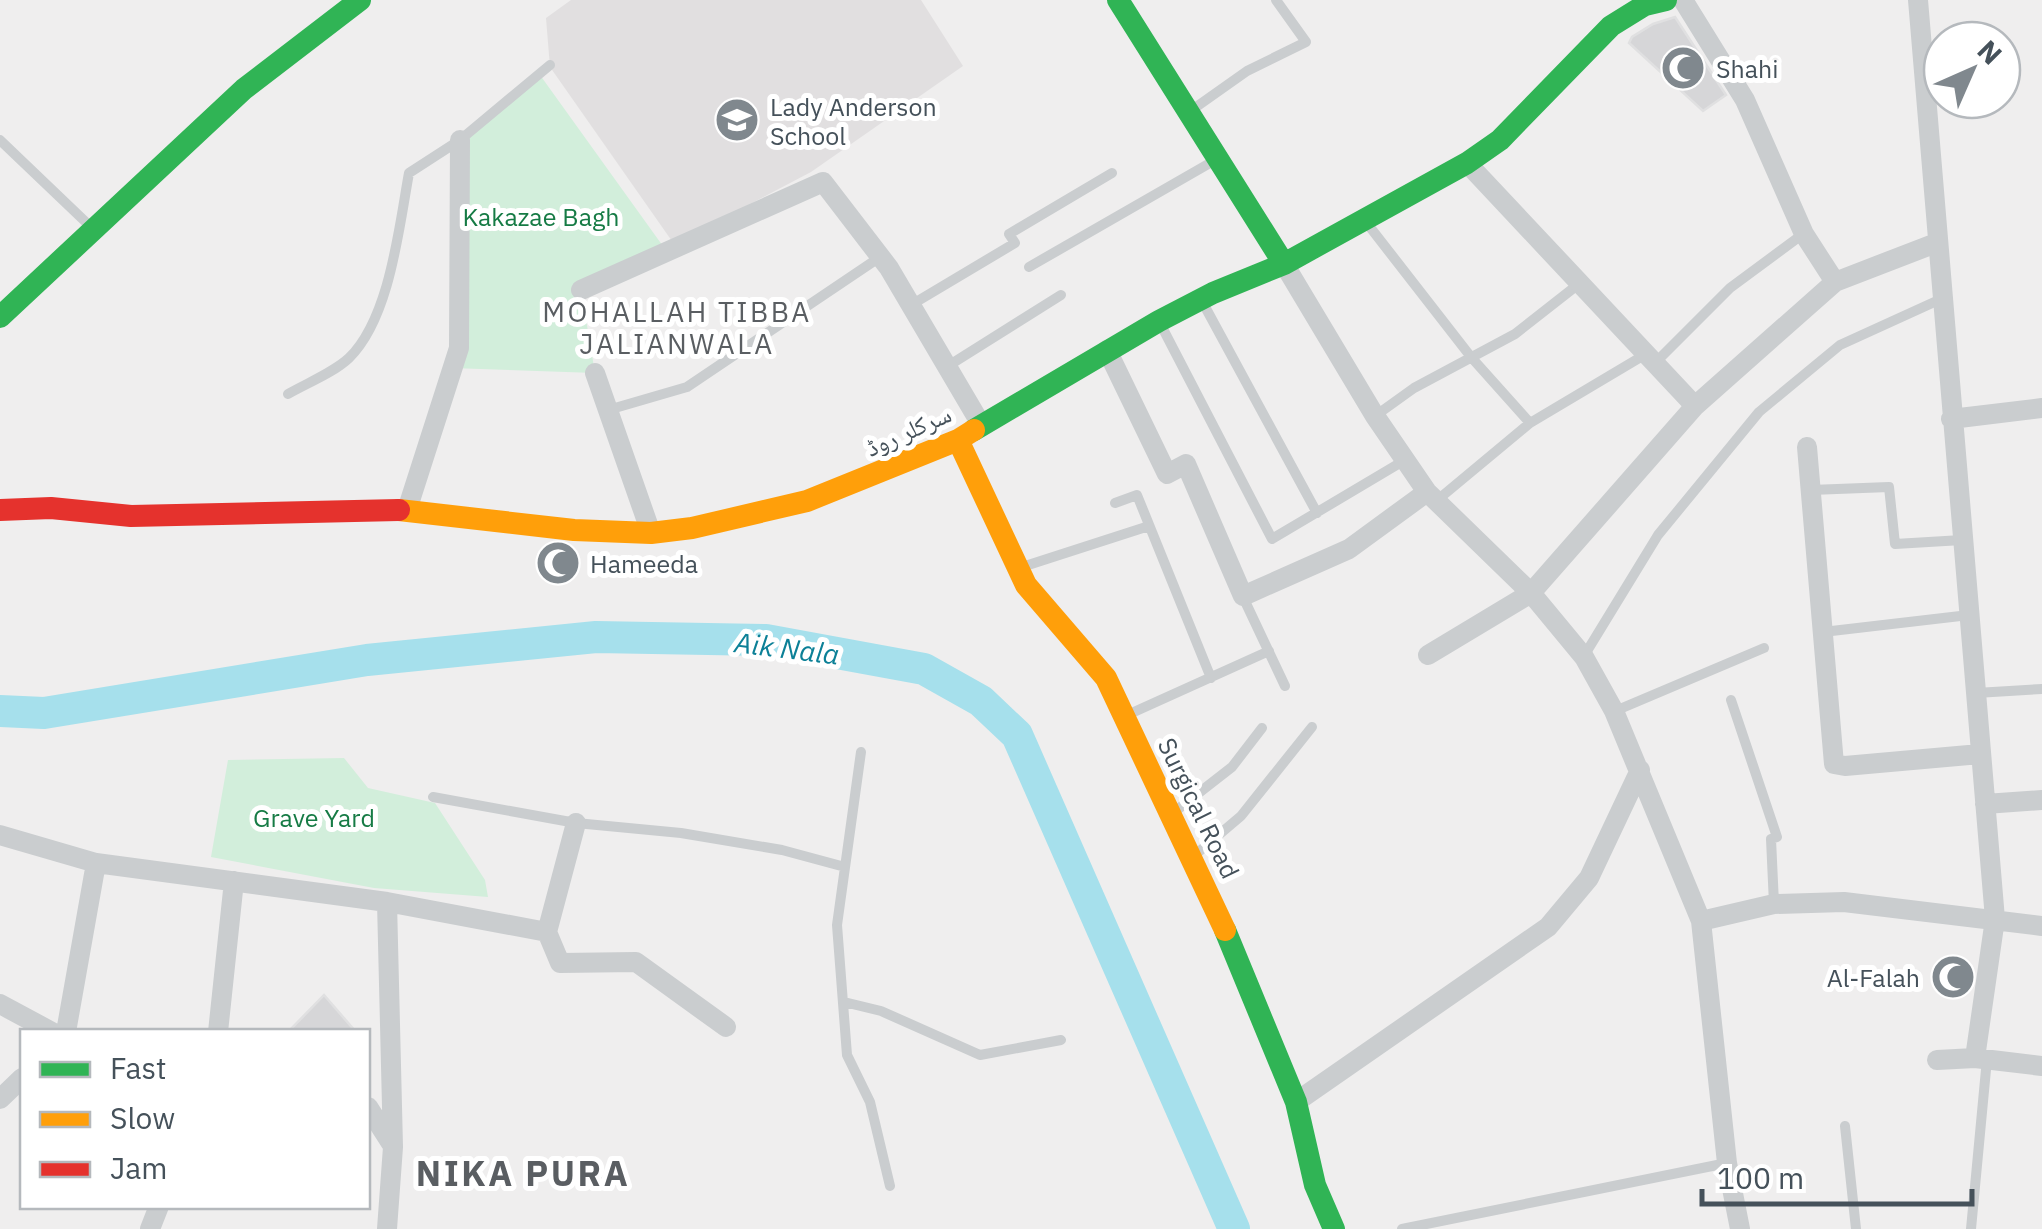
<svg xmlns="http://www.w3.org/2000/svg" width="2042" height="1229" viewBox="0 0 2042 1229" font-family="'IBM Plex Sans','Noto Naskh Arabic',sans-serif">
<style>
.education{fill:#e1dfe0}
.green{fill:#d2eedb}
.lines{fill:none;stroke-linecap:round;stroke-linejoin:round}
.river{stroke:#a6e0ec;stroke-width:32}
.building{fill:#d6d6d8;stroke:#e0e0e1;stroke-width:2.5}
.lane{stroke:#cacdcf;stroke-width:10}
.street{stroke:#cacdcf;stroke-width:20}
.fast{stroke:#30b455;stroke-width:22}
.slow{stroke:#ff9f0a;stroke-width:22}
.jam{stroke:#e5322d;stroke-width:22}
.labels{text-anchor:middle;dominant-baseline:central;stroke-width:10;stroke-linejoin:round;paint-order:stroke}
.poi-label{font-size:25px;fill:#45515a;stroke:#fff;text-anchor:start}
.park-label{font-size:25px;fill:#167b45;stroke:#fff}
.street-label{font-size:25px;fill:#45515a;stroke:#fff}
.neighbourhood-label{font-size:28px;letter-spacing:2.5px;fill:#5a5e62;stroke:#fff}
.water-label{font-size:28px;font-style:italic;fill:#0c8097;stroke:#fff}
.district-label{font-size:35px;font-weight:bold;letter-spacing:2.5px;fill:#5a5e62;stroke:#fff}
</style>
<rect width="100%" height="100%" fill="#efeeee"/>
<!-- education -->
<path class="education" d="M571 0H921L963 66 811 172 674 244 550 67 546 18Z"/>
<!-- green -->
<path class="green" d="M540 75 665 249 581 290 595 373 451 368 460 140Z
M344 758 368 788 435 803 485 880 488 897 374 888 211 857 228 760Z"/>
<g class="lines">
<!-- river -->
<path class="river" d="M0 711 44 713 367 660 596 637 766 640 924 669 981 701 1017 735 1234 1229"/>
</g>
<!-- building -->
<path class="building" d="M1675 17 1726 95 1703 111 1629 43 1632 37 1653 24Z
M324 995 356 1032H288Z"/>
<g class="lines">
<!-- lane -->
<path class="lane" d="M1189 112 1247 71 1306 42 1276 0
M0 140 92 228
M1366 222 1471 357 1530 423
M1029 267 1217 159
M1203 303 1317 513
M911 305 1015 243 1009 234 1112 173
M1162 327 1272 539 1405 460
M1655 363 1730 288 1803 234
M948 366 1061 295
M288 394C307 383 333 373 349 358 390 318 399 227 409 173L460 140 550 65
M608 410 687 387 880 257
M1375 416 1414 388 1515 334 1580 283
M1811 490 1889 487 1895 544 1962 540
M1435 502 1530 423 1646 354
M1115 503 1137 495 1211 678
M1022 567 1149 526
M1243 597 1285 686
M1823 632 1969 615
M1584 656 1658 535 1759 412 1840 345 1941 299
M1976 693 2042 689
M1731 700 1777 837 1771 839 1774 904
M1615 711 1764 648
M1125 716 1269 651
M861 752 837 925 847 1055 870 1102 890 1186
M433 797 576 823 681 833 782 850 845 867
M1173 813 1232 767 1262 728
M1195 855 1241 816 1312 727
M844 1002 881 1011 980 1055 1061 1040
M1845 1126 1856 1229
M1402 1229 1727 1163
M1971 1229 1987 1059"/>
<!-- street -->
<path class="street" d="M1683 0 1745 100 1804 234 1835 282
M1918 0 1995 919 1975 1058
M1467 163 1695 406
M1284 264 1375 416 1427 492 1531 593 1584 657 1614 711 1701 921 1727 1163 1740 1229
M581 290 823 182 889 268 982 426
M1107 350 1167 474 1186 464 1243 596 1349 549 1427 492
M595 373 651 533
M1951 419 2042 408
M1807 447 1834 764 1845 766 1980 754
M407 510 459 348 460 140
M1428 655 1531 593 1695 406 1835 282 1936 243
M1985 804 2042 800
M576 823 547 932 560 963 636 962 726 1027
M0 835 96 863 387 902 547 932
M1701 921 1774 904 1844 902 2042 926
M0 1004 52 1032
M66 1032 96 863
M218 1032 234 881
M1937 1060 1975 1058 2042 1066
M0 1099 22 1078
M1296 1102 1548 927 1589 878 1640 770
M368 1107 391 1143
M150 1229 159 1206
M387 1229 393 1147 387 902"/>
<!-- fast -->
<path class="fast" d="M1118 0 1284 264
M0 317 244 89 360 0
M974 430 1159 321 1213 293 1284 264 1467 163 1500 140 1611 26 1645 5 1666 0
M1225 930 1296 1102 1315 1185 1334 1229"/>
<!-- slow -->
<path class="slow" d="M958 440 1026 585 1106 678 1225 930
M399 510 574 530 651 533 692 528 807 501 958 440 974 430"/>
<!-- jam -->
<path class="jam" d="M0 510 51 508 131 516 399 510"/>
</g>
<!-- icons -->
<defs>
<symbol id="mosque-disc" viewBox="-11 -11 22 22"><circle r="9.5" fill="#80888e" stroke="#fff"/><path d="M3.5-4.9A6 6 0 1 0 3.5 4.9A5 5 0 1 1 3.5-4.9Z" fill="#fff"/></symbol>
<symbol id="school-disc" viewBox="-11 -11 22 22"><circle r="9.5" fill="#80888e" stroke="#fff"/><path d="M0-5L7-2L0 1L-7-2ZM-4 1L0 2.5L4 1V4Q0 6-4 4Z" fill="#fff"/></symbol>
</defs>
<g fill-rule="evenodd">
<use href="#mosque-disc" x="1658" y="43" width="50" height="50"/>
<use href="#school-disc" x="712" y="95" width="50" height="50"/>
<use href="#mosque-disc" x="533" y="538" width="50" height="50"/>
<use href="#mosque-disc" x="1928" y="952" width="50" height="50"/>
</g>
<g class="labels">
<!-- poi labels -->
<g class="poi-label">
<text x="1716" y="68">Shahi</text>
<text x="770" y="106">Lady Anderson<tspan x="770" dy="29">School</tspan></text>
<text x="590" y="563">Hameeda</text>
<text x="1920" y="977" text-anchor="end">Al-Falah</text>
</g>
<!-- park labels -->
<g class="park-label">
<text x="541" y="216">Kakazae Bagh</text>
<text x="314" y="817">Grave Yard</text>
</g>
<!-- street labels -->
<g class="street-label">
<text transform="translate(908 430) rotate(-24)">سرکلر روڈ</text>
<text transform="translate(1199 808) rotate(64)">Surgical Road</text>
</g>
<!-- neighbourhood labels -->
<g class="neighbourhood-label">
<text x="677" y="311">MOHALLAH TIBBA<tspan x="677" dy="32">JALIANWALA</tspan></text>
</g>
<!-- water labels -->
<g class="water-label">
<text transform="translate(787 648) rotate(7)">Aik Nala</text>
</g>
<!-- district labels -->
<g class="district-label">
<text x="523" y="1173">NIKA PURA</text>
</g>
</g>
<!-- legend -->
<rect x="20" y="1029" width="350" height="180" fill="#ffffff" stroke="#b5b9bd" stroke-width="2.5"/>
<rect x="40" y="1062" width="50" height="15" fill="#30b455" stroke="#b5b9bd" stroke-width="2.5"/>
<text x="110" y="1079" font-size="30" fill="#45515a">Fast</text>
<rect x="40" y="1112" width="50" height="15" fill="#ff9f0a" stroke="#b5b9bd" stroke-width="2.5"/>
<text x="110" y="1129" font-size="30" fill="#45515a">Slow</text>
<rect x="40" y="1162" width="50" height="15" fill="#e5322d" stroke="#b5b9bd" stroke-width="2.5"/>
<text x="110" y="1179" font-size="30" fill="#45515a">Jam</text>
<!-- north arrow -->
<g transform="translate(1972 70) rotate(45)"><circle r="48" fill="#ffffff" stroke="#b5b9bd" stroke-width="2.5"/>
<path d="M0-8L18 38L0 25L-18 38Z" fill="#80888e"/>
<text y="-15" font-size="28" font-weight="bold" text-anchor="middle" fill="#45515a">N</text>
</g>
<!-- scale -->
<path d="M1702 1189v15h270v-15" fill="none" stroke="#45515a" stroke-width="5"/>
<text x="1717" y="1189" font-size="30" fill="#45515a" stroke="#ffffff" stroke-width="8" paint-order="stroke">100 m</text>
</svg>
